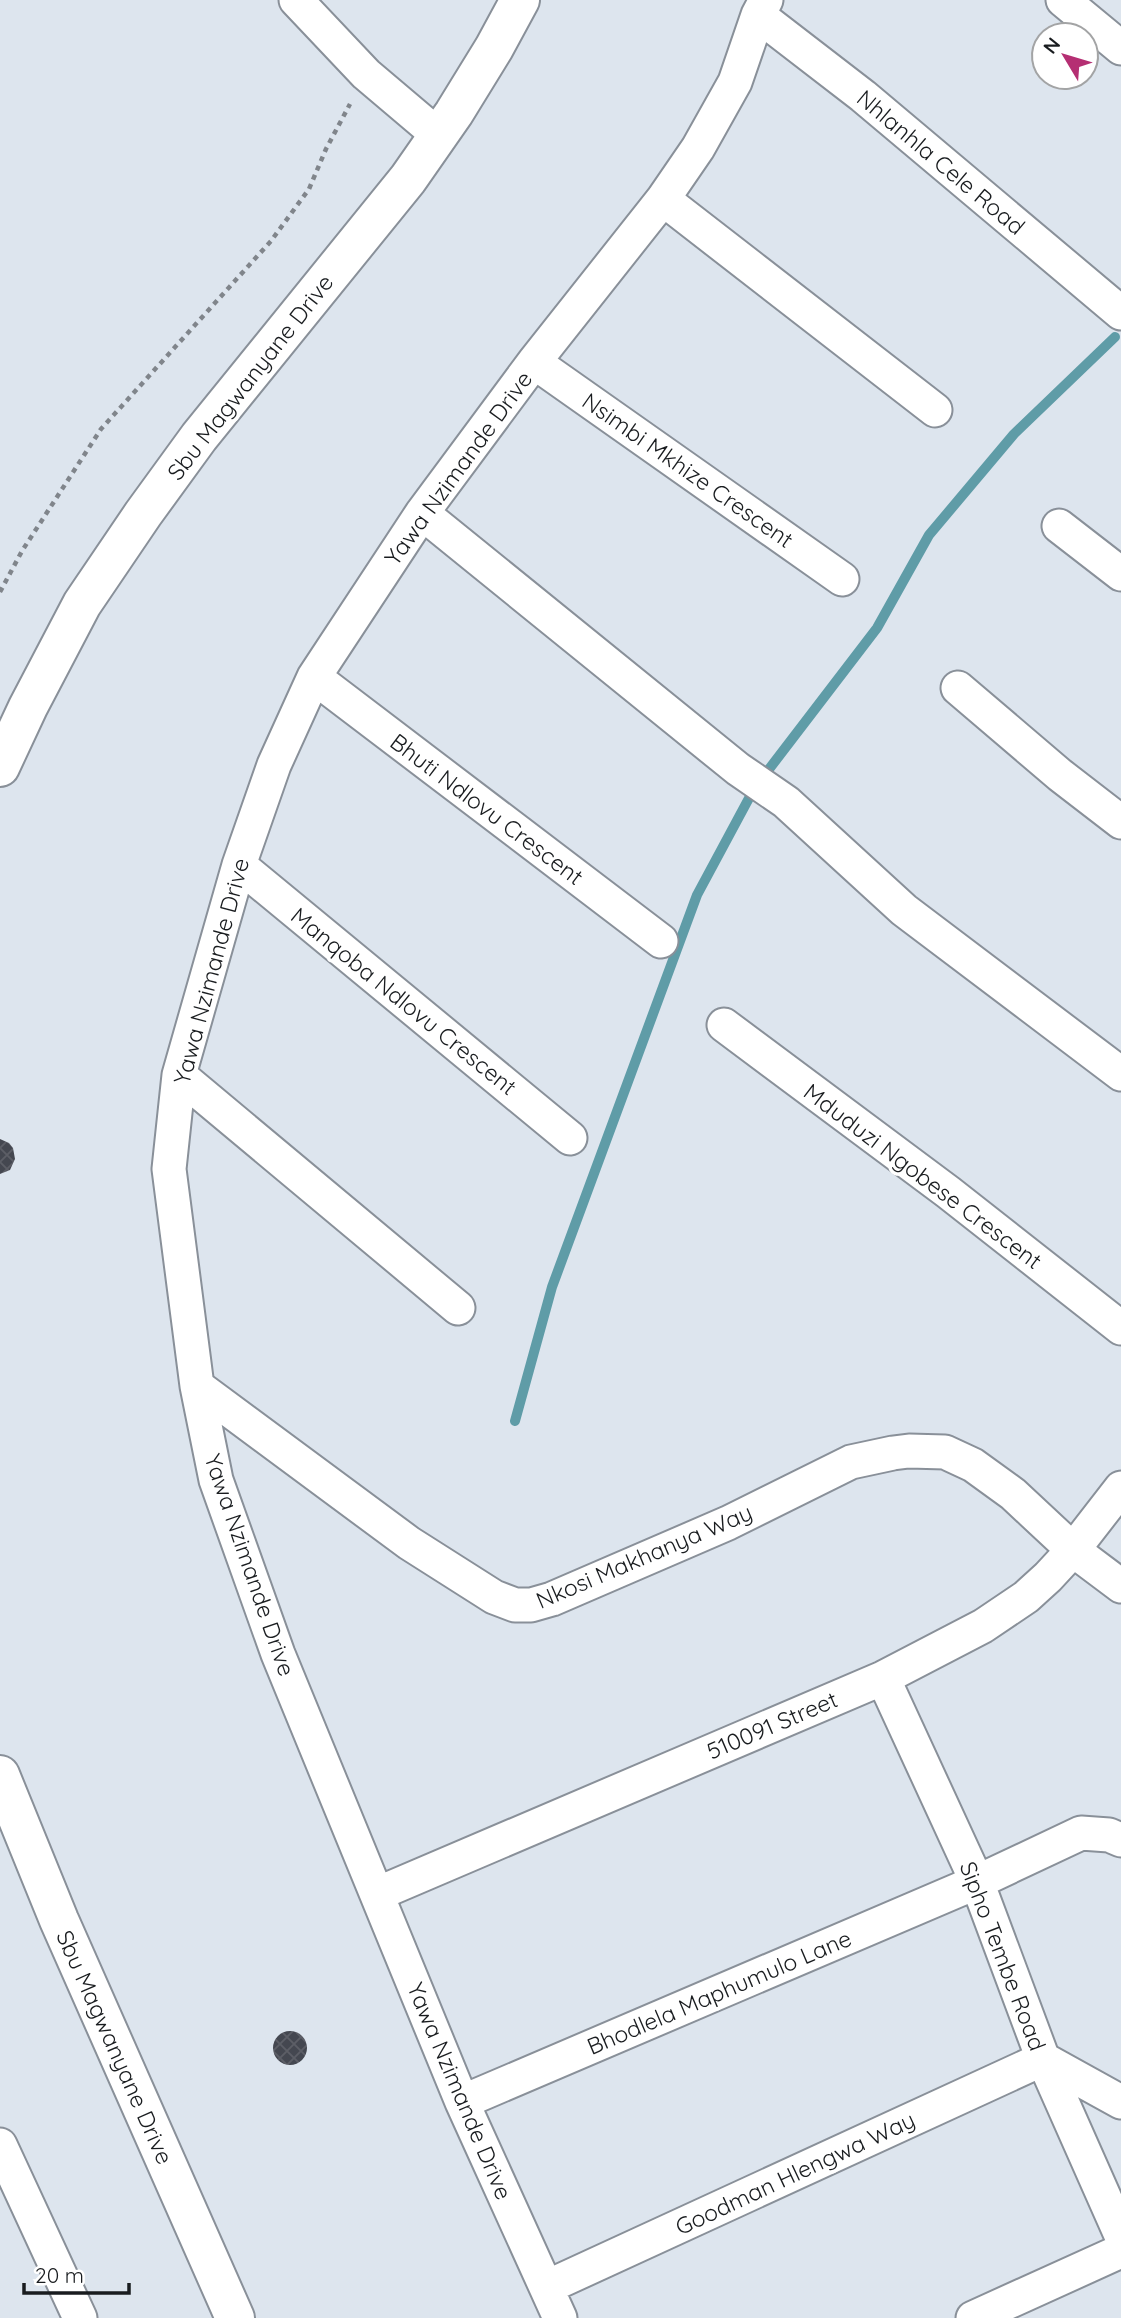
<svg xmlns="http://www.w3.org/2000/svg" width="1121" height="2318" viewBox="0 0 1121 2318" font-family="Quicksand,sans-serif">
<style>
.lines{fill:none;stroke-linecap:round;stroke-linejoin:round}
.stream{stroke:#5f9ca7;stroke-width:10}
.building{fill:url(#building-cross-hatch)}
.minor-casing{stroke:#899099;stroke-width:37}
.major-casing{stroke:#899099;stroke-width:42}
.path{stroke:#80858b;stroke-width:4.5;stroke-dasharray:5 5;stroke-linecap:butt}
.minor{stroke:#fff;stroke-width:33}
.major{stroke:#fff;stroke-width:38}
.labels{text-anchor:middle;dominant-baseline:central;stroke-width:7;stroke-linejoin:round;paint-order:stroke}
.street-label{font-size:23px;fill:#191c1f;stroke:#fff}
</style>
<defs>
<pattern id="building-cross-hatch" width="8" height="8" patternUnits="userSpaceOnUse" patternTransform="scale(1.75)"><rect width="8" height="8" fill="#444750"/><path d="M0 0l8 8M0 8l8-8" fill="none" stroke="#5c5e66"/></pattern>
</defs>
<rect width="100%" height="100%" fill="#dde5ee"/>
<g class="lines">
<!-- stream -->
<path class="stream" d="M763 777 877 628 929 535 1014 434 1115 337
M515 1421 552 1287 697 895 755 787"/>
</g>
<!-- building -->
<path class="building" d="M0 1139 9 1143 13 1148 15 1159 10 1170 0 1174Z
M273 2048a17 17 0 1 1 34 0a17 17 0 1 1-34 0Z"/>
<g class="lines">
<defs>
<path id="minor" d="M296 0 366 74 438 135
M1063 0 1121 48
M758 15 863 96 1121 313
M663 199 935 410
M534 362 842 579
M422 513 738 769 786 802 904 910 1121 1074
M1059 526 1121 574
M314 677 661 941
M958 688 1060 775 1121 822
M239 865 570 1138
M724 1025 948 1192 1121 1328
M179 1075 458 1308
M197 1386 409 1543 494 1597 515 1605H531L552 1599 728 1523 851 1462 893 1453 909 1451 945 1452 973 1465 1013 1494 1073 1550 1121 1586
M883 1678 977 1882 1043 2059 1121 2235
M377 1894 883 1678 983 1626 1026 1597 1048 1577 1073 1550 1121 1488
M462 2102 977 1882 1081 1833 1109 1835 1121 1840
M0 2145 80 2318
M547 2287 1043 2059 1121 2102
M560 2318 462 2102 278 1654 216 1480 197 1386 169 1169 179 1075 239 865 274 765 314 677 422 513 534 362 663 199 698 148 735 82 758 15 766 0
M973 2318 1121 2251"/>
<path id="major" d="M0 767 28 707 82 604 143 514 199 437 408 179 454 113 494 48 520 0
M0 1775 59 1920 235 2318"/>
</defs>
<!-- minor casing -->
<use href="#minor" class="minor-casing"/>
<!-- major casing -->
<use href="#major" class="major-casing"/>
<!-- path -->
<path class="path" d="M0 592 22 551 101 429 271 241 309 189 326 149 350 104"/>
<!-- minor -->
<use href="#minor" class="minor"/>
<!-- major -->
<use href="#major" class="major"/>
</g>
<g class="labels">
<!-- street labels -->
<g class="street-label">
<text transform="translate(941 162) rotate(40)">Nhlanhla Cele Road</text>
<text transform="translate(250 377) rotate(-52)">Sbu Magwanyane Drive</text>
<text transform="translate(458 468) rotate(-54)">Yawa Nzimande Drive</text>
<text transform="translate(688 470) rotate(35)">Nsimbi Mkhize Crescent</text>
<text transform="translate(487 809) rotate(37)">Bhuti Ndlovu Crescent</text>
<text transform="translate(211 971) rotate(-75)">Yawa Nzimande Drive</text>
<text transform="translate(404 1001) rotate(39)">Manqoba Ndlovu Crescent</text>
<text transform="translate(923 1176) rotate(37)">Mduduzi Ngobese Crescent</text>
<text transform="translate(644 1556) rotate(-23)">Nkosi Makhanya Way</text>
<text transform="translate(250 1565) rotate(71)">Yawa Nzimande Drive</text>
<text transform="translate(772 1725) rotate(-23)">510091 Street</text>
<text transform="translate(1003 1956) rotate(69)">Sipho Tembe Road</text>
<text transform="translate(719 1992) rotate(-23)">Bhodlela Maphumulo Lane</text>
<text transform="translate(115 2047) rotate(66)">Sbu Magwanyane Drive</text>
<text transform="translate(460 2091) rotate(67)">Yawa Nzimande Drive</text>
<text transform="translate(795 2173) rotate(-25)">Goodman Hlengwa Way</text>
</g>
</g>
<!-- north arrow -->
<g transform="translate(1065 56) rotate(308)"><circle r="33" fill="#ffffff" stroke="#a3a4a5" stroke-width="2"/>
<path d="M0-5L12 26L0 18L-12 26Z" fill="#b52f73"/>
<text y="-10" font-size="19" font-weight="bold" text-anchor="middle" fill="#191c1f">N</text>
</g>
<!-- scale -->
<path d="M24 2283v10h105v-10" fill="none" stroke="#191c1f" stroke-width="3.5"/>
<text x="35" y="2283" font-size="21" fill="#191c1f" stroke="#ffffff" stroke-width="5" paint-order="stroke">20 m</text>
</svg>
